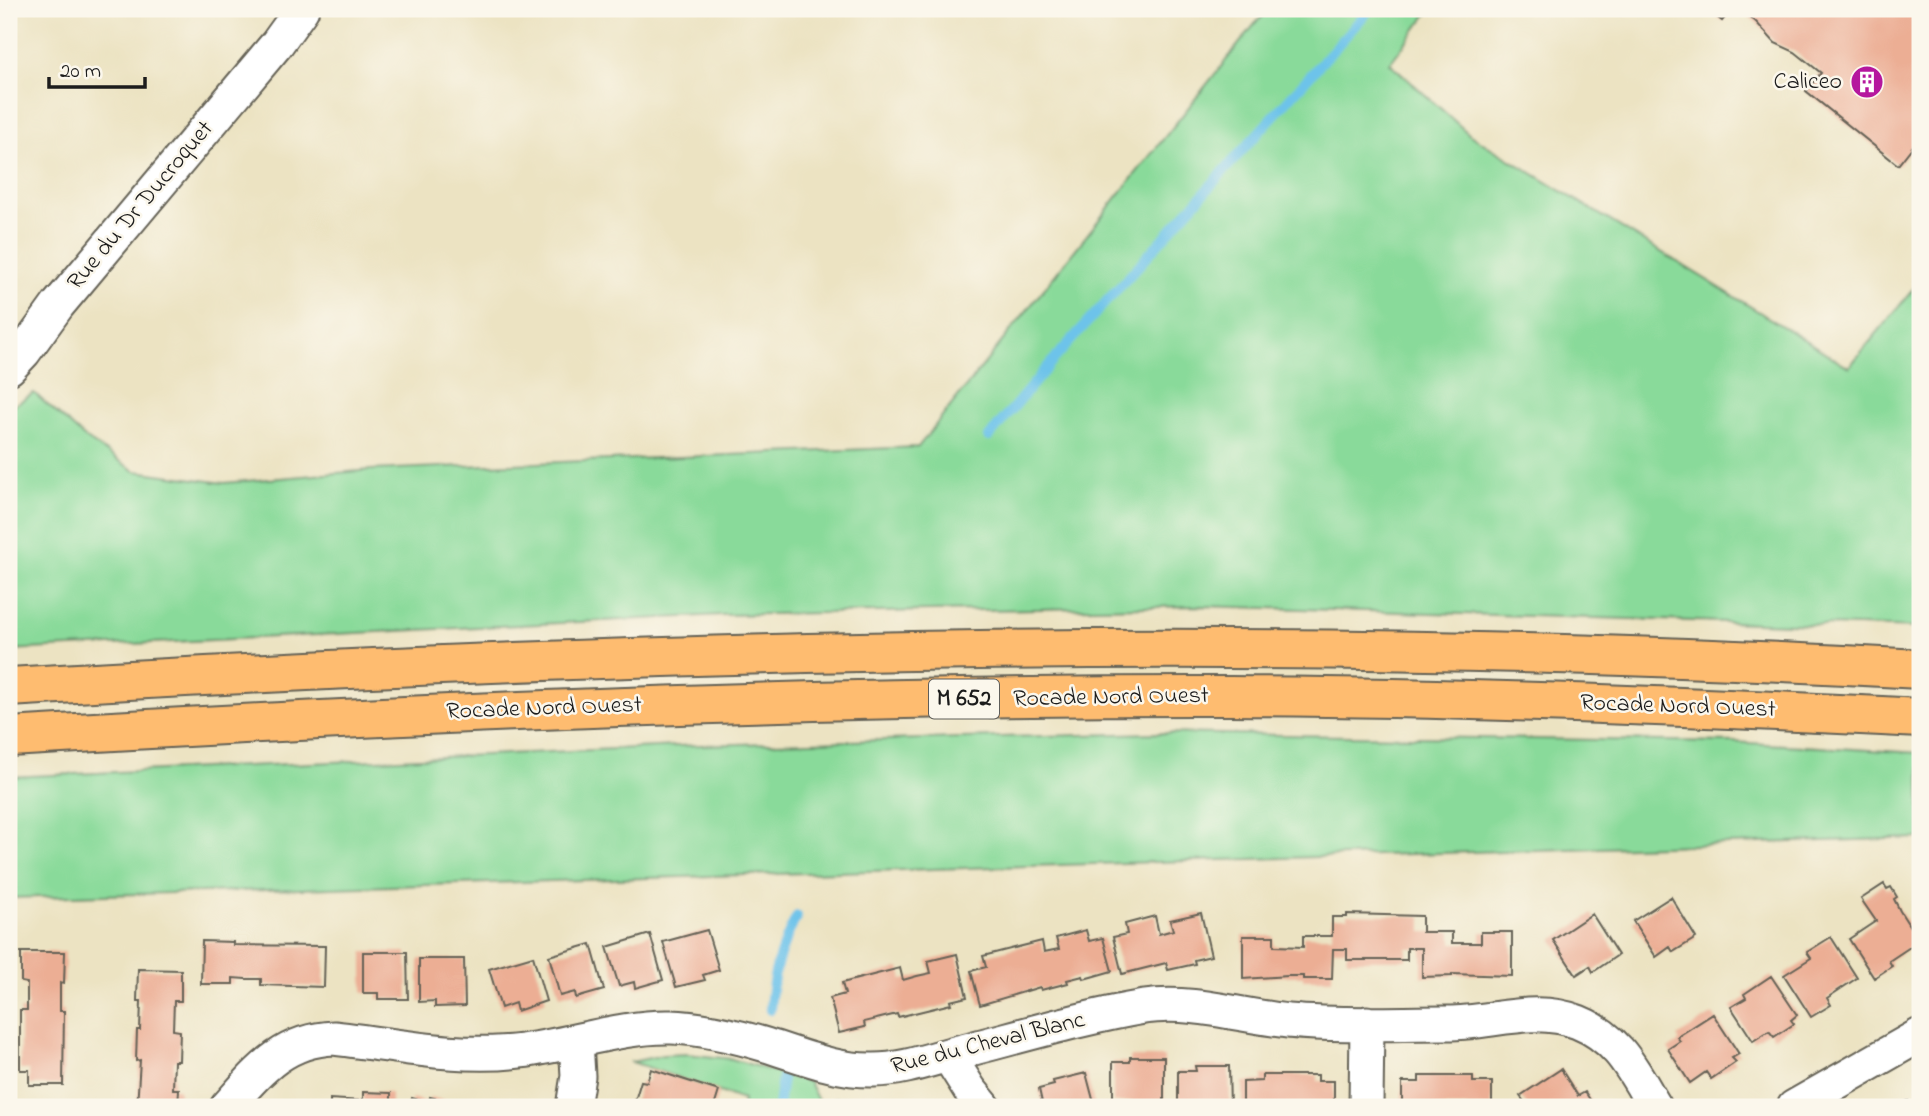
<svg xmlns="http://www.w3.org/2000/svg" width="1929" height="1116" viewBox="0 0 1929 1116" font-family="'Indie Flower',sans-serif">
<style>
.green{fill:#89da9a;stroke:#527b5b;stroke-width:2}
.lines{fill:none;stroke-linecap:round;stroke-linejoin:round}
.stream{stroke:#6dc3ea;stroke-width:10}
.building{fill:#ecae94}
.minor-casing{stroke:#656256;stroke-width:37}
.trunk-casing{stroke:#656256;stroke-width:42}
.minor{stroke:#fff;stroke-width:33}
.trunk{stroke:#febc70;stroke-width:38}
.labels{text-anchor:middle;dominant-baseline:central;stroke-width:5;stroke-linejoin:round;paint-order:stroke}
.shield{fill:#fbf7ec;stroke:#5f5e5a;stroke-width:2}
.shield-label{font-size:23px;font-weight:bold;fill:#1c1c1c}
.poi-label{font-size:24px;fill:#1c1c1c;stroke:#fbf7ec;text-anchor:end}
.street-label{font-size:24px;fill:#1c1c1c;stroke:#fbf7ec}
</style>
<rect width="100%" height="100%" fill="#fbf7ec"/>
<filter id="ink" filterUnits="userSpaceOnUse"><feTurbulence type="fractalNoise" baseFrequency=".0143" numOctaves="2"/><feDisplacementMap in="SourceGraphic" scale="14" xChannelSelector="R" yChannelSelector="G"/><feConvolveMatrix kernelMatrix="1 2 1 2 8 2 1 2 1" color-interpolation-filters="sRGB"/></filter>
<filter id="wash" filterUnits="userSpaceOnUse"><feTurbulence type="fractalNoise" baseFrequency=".00686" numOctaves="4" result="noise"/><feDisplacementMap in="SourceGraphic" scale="28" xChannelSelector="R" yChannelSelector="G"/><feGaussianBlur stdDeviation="1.57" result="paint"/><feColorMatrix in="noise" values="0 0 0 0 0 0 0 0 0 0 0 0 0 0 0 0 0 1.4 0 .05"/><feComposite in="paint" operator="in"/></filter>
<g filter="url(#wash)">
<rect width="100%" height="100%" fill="#ece3c2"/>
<!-- green -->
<path class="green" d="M1270 9H1431L1390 63 1470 135 1849 367 1920 281V628L1201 606 722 615 9 650V408L34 393 85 438 135 471 224 483 371 470 918 447 1255 24Z
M1155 733 1733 742 1920 753V838L9 898V777L700 745Z
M687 1054 732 1059 809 1082 821 1107H742L743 1100 632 1062 663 1055Z
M836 1098H862L858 1107H838Z"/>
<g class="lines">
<!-- stream -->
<path class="stream" d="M989 437 1049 365 1370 9
M770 1010C772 973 780 949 797 916
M778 1107 782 1078"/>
</g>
<g id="blocks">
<!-- building -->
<path class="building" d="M1707 9H1732L1722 21Z
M1740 9H1920V137L1898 165 1806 91 1821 73 1795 52 1775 43 1756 22Z
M1884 884 1887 889 1891 887 1897 897 1894 899 1900 911 1919 941 1889 961 1892 966 1874 978 1849 939 1876 921 1861 899Z
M1671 897 1696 938 1673 952 1670 947 1656 957 1633 921Z
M1201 913 1211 956 1194 960 1195 964 1168 970 1166 963 1122 974 1113 937 1127 934 1125 924 1155 916 1159 934 1173 930 1170 920Z
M1347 914 1422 916V932H1452V943H1481V932H1512V976L1452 974V976L1422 977V948H1407V960H1347V949H1333L1332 979H1303V976H1288L1243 979V936H1274V946L1303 947V936H1332V917H1347Z
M1592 914 1618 955 1593 972 1590 966 1576 975 1553 940Z
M707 930 719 970 703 975 705 980 676 987 663 942Z
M1086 930 1089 941 1103 938 1112 971 1084 979 1083 976 1067 980 1068 983 1041 990 1040 987 980 1005 971 971 986 967 983 956 1042 941 1044 952 1059 949 1056 938Z
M650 934 663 980 635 988 634 982 619 986 607 947Z
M1831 937 1857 978 1827 998 1831 1005 1811 1017 1784 975 1811 958 1807 952Z
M202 941 233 942V945L325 946 324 987 261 985V979H246L233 978V984H201Z
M591 944 604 990 576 998 575 992 560 996 549 956Z
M21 952H65L64 984 60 983V1011H64L63 1085H29V1070H20V1010H27V983L21 982Z
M363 952H407L408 999H378V993H363Z
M957 954 967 997 950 1001 951 1004 898 1017 897 1014 864 1022 865 1027 839 1033 830 998 845 994 842 983 900 968 903 980 917 976 931 973 928 961Z
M533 956 546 1001 517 1011 515 1003 501 1008 489 969Z
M419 959H464L465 1006 435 1007V1001L419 1002Z
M138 969 181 970V1001H174L173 1030 180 1031 179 1061H174L173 1089H179L178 1107H137L140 1060 136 1061 137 1030H140L141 1001H137Z
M1771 976 1797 1015 1791 1020 1794 1024 1774 1037 1769 1031 1753 1041 1731 1007 1746 998 1744 994Z
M1713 1014 1739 1054 1732 1058 1736 1062 1711 1079 1706 1072 1690 1083 1668 1049 1680 1041 1677 1037Z
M1130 1057H1164V1105L1132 1107V1102L1113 1103V1062H1130Z
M1195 1066H1229L1230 1107H1178V1071H1196Z
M651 1069 719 1091 714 1107H633L641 1081 647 1082Z
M1561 1069 1578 1096 1585 1092 1595 1107H1528L1520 1096Z
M1086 1073 1095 1107H1043L1039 1089 1054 1085 1053 1081Z
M1262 1075H1318V1081H1334V1107H1243V1082L1262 1081Z
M1419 1076H1473V1082H1492V1107H1402V1082H1419Z
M363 1092 391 1093V1107H330V1099L363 1101Z
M430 1097 464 1106V1107H410L412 1098 429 1103Z
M836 1098 838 1107H821L820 1104Z
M1908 1101 1911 1107H1894Z"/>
</g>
</g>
<g filter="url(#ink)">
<use href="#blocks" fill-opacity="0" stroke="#656256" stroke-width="2"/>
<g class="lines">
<defs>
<path id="minor" d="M9 368 24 352 58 305 276 45 302 9
M948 1055 970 1090 984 1107
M227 1107C259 1071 283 1040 334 1038 395 1045 460 1059 521 1051 571 1045 620 1026 671 1027 703 1028 736 1036 766 1045 802 1056 836 1071 874 1070 901 1070 929 1060 955 1053 1018 1037 1080 1018 1144 1007 1192 1000 1241 1016 1288 1021 1341 1026 1395 1023 1448 1023 1492 1023 1535 1005 1578 1022 1620 1039 1633 1071 1655 1107
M573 1107 578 1076 576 1041
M1366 1107 1367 1023
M1794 1107 1920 1035"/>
<path id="trunk" d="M9 687C645 649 1284 633 1920 669
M9 737C415 713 822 695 1229 696 1459 697 1690 706 1920 718"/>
</defs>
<!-- minor casing -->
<use href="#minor" class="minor-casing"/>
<!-- trunk casing -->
<use href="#trunk" class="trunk-casing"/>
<!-- minor -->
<use href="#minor" class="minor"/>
<!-- trunk -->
<use href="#trunk" class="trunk"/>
</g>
</g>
<!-- icons -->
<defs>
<symbol id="building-disc" viewBox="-11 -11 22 22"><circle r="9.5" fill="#b5179e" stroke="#fbf7ec"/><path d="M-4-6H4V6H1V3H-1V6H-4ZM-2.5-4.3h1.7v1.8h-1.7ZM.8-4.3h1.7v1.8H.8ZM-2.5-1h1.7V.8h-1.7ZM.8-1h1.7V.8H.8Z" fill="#fff"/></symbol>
</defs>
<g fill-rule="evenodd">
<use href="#building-disc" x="1848" y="63" width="38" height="38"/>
</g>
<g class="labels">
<!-- shield labels -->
<rect class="shield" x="929" y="679.5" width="70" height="39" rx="5"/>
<g class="shield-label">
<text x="964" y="699">M 652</text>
</g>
<!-- poi labels -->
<g class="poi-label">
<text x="1842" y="82">Caliceo</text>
</g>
<!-- street labels -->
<g class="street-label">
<text transform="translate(141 206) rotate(-50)">Rue du Dr Ducroquet</text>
<text transform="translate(1111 698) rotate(-1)">Rocade Nord Ouest</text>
<text transform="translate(1678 707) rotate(2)">Rocade Nord Ouest</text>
<text transform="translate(544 709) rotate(-2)">Rocade Nord Ouest</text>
<text transform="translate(988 1044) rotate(-14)">Rue du Cheval Blanc</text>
</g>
</g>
<!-- margin -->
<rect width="1929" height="1116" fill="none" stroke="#fbf7ec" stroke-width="35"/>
<!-- scale -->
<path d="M49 77v10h96v-10" fill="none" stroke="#1c1c1c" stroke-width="3.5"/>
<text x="60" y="77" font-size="21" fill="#1c1c1c" stroke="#fbf7ec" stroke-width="5" paint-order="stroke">20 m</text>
</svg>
